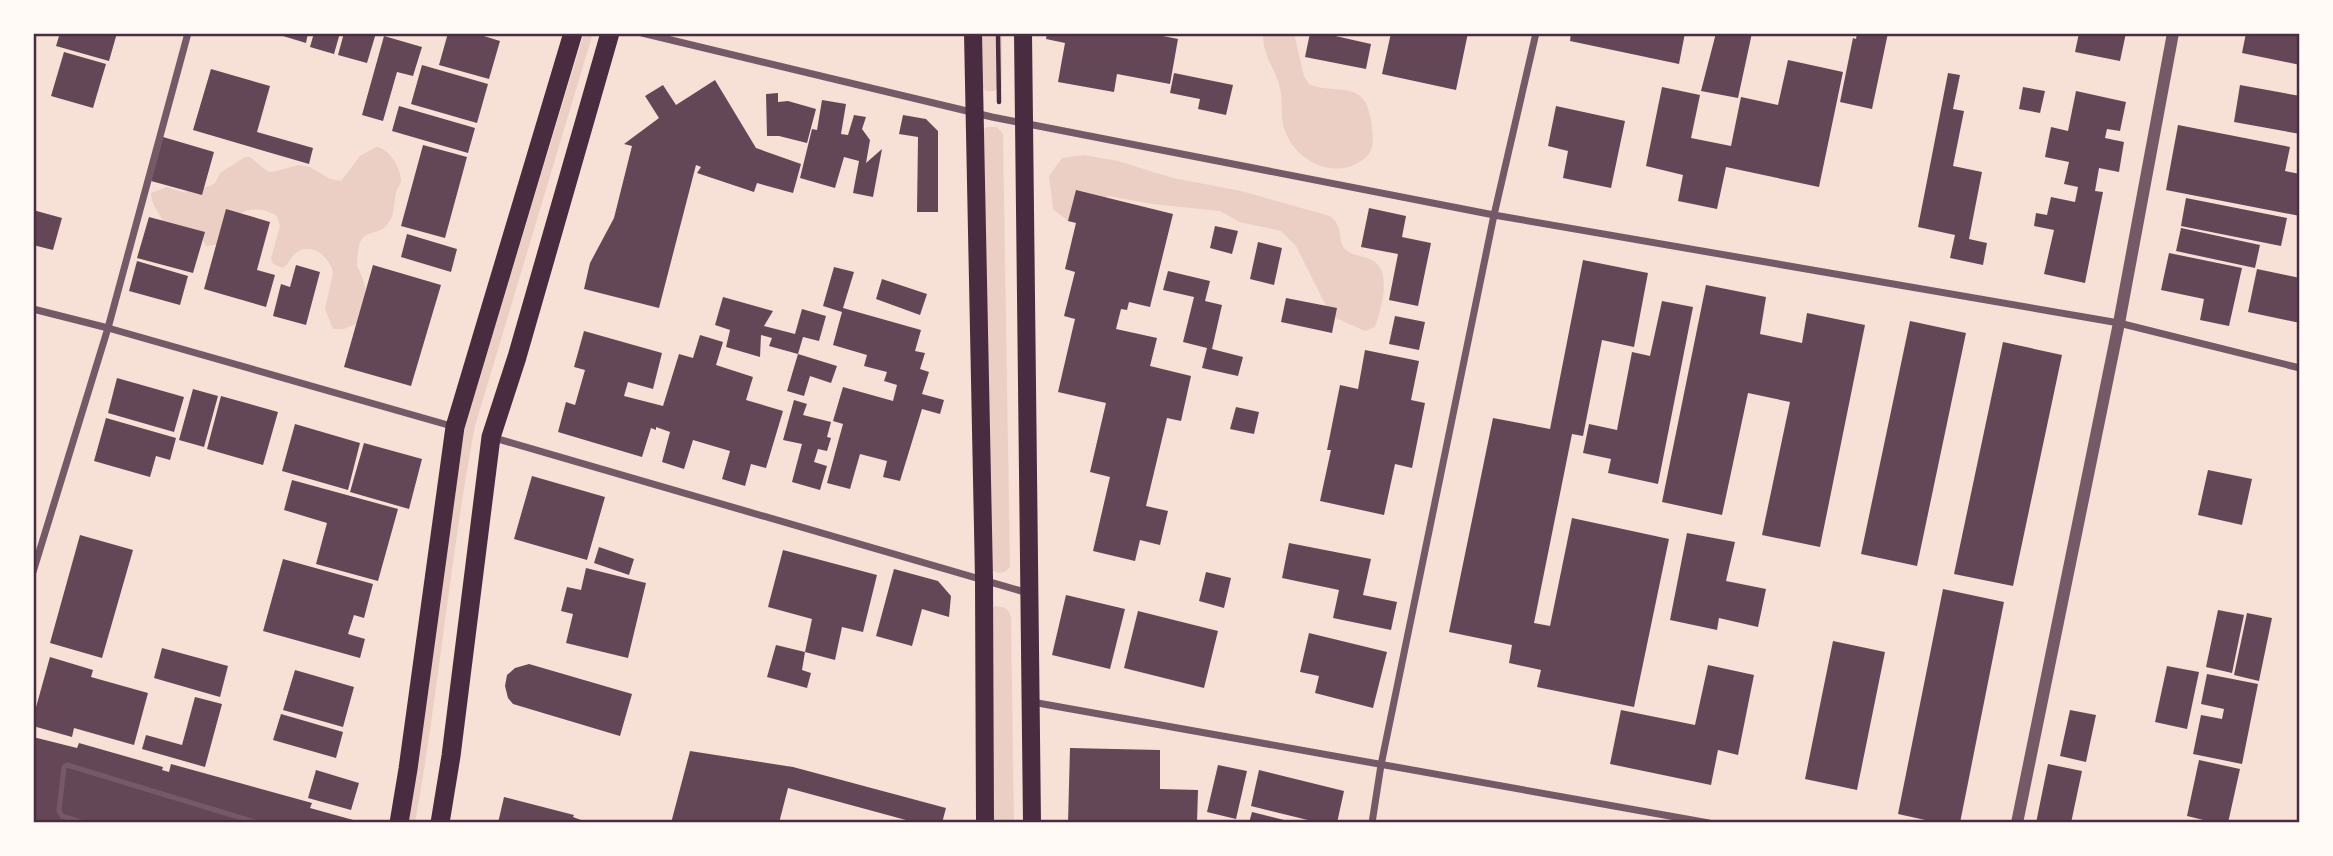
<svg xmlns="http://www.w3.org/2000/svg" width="2333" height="856" viewBox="0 0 2333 856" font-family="Quicksand,sans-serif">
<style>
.green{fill:#ebcfc5}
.building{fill:#644757}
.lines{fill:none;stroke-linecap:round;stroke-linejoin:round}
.path{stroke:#4a2c40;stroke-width:4.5}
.service{stroke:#755966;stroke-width:5}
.minor{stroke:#755966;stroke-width:7}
.tertiary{stroke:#755966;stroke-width:12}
.primary{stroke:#4a2c40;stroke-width:18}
.trunk{stroke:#4a2c40;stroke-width:19}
.neatline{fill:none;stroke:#4a2c40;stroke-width:2.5}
</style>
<rect width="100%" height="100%" fill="#f7e1d7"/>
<!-- green -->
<path class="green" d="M584 33H593L475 426C450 557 439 691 415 823H406L465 426Z
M981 33H1002V87L994 91H986L983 88Z
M1263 33H1294L1304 76 1309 84C1324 92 1346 85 1360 96 1367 101 1369 112 1371 120 1372 129 1375 144 1370 152 1367 159 1356 164 1349 167 1322 174 1295 157 1285 131 1279 116 1284 99 1279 84 1272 63 1263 56 1263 33Z
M988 127H997L1003 134 1010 567C1004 575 995 574 988 567L982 129Z
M376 147C388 147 401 168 401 180 401 185 398 186 397 190 393 201 396 213 389 222 381 235 369 230 362 239 357 246 358 257 357 266 369 289 366 296 363 321L344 329H333L325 309 333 273C331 259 314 243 299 251 292 254 290 263 283 268L273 264 271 258 280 226 277 216C265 209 252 206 240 214L223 244 206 246 201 237 163 223C160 211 152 209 151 193L167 187 183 192 210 186 215 183 220 173 245 157H250L267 171 272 172 299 165 310 167 330 179 341 181 360 156Z
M1084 155 1118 161 1173 178 1241 191 1330 216C1332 218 1336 221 1337 224 1342 233 1338 243 1346 250 1353 256 1364 256 1372 260 1393 271 1381 310 1375 327L1365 331 1331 316 1296 246 1281 231 1239 222 1220 211 1152 204 1108 196 1068 221 1053 209 1049 176 1062 158Z
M995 606C1005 607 1008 608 1011 617L1014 823H991L990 608Z"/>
<!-- building -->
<path class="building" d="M60 33H117L109 61 56 46Z
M273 33H308L306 43Z
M314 33H340L334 54 310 47Z
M344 33H376L367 63 338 55Z
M448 33H474L500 41 489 79 439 65Z
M1047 33H1148L1178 39 1170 84 1117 74 1114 92 1058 82 1065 43 1046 39Z
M1310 33H1322L1371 44 1366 69 1305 57Z
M1391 33H1468L1456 90 1382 74Z
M1571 33H1685L1679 64 1570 41Z
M1716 33H1752L1738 98 1701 91Z
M1857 33H1888L1872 109 1840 102 1853 38 1856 39Z
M2079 33H2126L2120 61 2075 52Z
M2246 33H2300V65L2242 53Z
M384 36 422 47 413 76 397 72 383 121 362 115Z
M64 52 106 64 93 108 51 96Z
M1788 60 1843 72 1819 187 1726 167 1717 209 1678 201 1683 175 1646 166 1662 87 1700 95 1691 138 1731 146 1741 97 1778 105Z
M422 65 488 84 477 123 411 104Z
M211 69 270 86 257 132 313 148 309 164 193 130Z
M1174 73 1233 85 1226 115 1198 109 1200 99 1170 93Z
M1948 73 1960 75 1953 109 1964 111 1953 166 1982 172 1969 239 1987 243 1983 265 1950 258 1955 235 1918 227Z
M715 80 756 148 801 164 793 193 757 183 754 192 697 173 701 167 696 165 659 308 584 289 590 263 614 218 632 146 624 144 659 118 645 96 663 85 676 105Z
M2240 85 2300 96V134L2234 122Z
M2023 87 2045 91 2040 113 2019 109Z
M2076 91 2126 102 2120 131 2107 129 2105 138 2124 142 2119 172 2099 168 2095 191 2103 192 2085 283 2044 274 2054 230 2034 226 2036 213 2047 215 2051 197 2075 202 2078 187 2064 184 2069 162 2045 157 2051 127 2068 131Z
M778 93V102L788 101 816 109 807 143 779 136H767L766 94Z
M822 100 846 104 841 134 848 135 854 115 866 117 862 129 870 140 866 163 882 149 873 197 853 193 859 161 844 157 835 188 800 178 812 129 817 130Z
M399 106 475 128 468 153 392 131Z
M1556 106 1625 121 1611 188 1563 178 1568 151 1548 146Z
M903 115 926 119 938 131V212H917L918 137 899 134Z
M2178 125 2290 147 2285 171 2300 174V216L2166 190Z
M163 137 214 152 202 195 151 181Z
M423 145 467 157 445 238 401 226Z
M1076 190 1173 214 1150 307 1129 302 1127 310 1121 309 1116 329 1157 338 1150 366 1191 376 1181 421 1167 418 1146 506 1168 511 1160 545 1140 540 1135 561 1093 551 1110 477 1090 472 1106 403 1058 392 1075 319 1064 316 1075 272 1065 269 1076 223 1068 221Z
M2186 198 2287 218 2281 246 2181 226Z
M1369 208 1406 216 1402 237 1431 243 1418 306 1389 300 1398 254 1361 247Z
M226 209 270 222 257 270 275 275 266 307 204 289Z
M33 210 62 218 53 250 33 245Z
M149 217 205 232 193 273 137 258Z
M1215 226 1238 231 1232 254 1210 248Z
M2181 228 2260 245 2255 268 2176 251Z
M407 234 457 249 451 272 401 257Z
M1258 242 1282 248 1274 285 1250 279Z
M2169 253 2242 268 2229 326 2200 320 2204 299 2161 290Z
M1583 260 1648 273 1634 347 1602 340 1583 436 1572 434 1534 623 1550 626 1572 518 1669 539 1634 707 1537 687 1541 670 1509 663 1512 645 1449 632 1493 418 1550 429Z
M137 261 188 276 180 305 129 291Z
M296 265 320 272 306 325 273 316 281 284 290 287Z
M373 265 441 285 411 386 344 367Z
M834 267 854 272 843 308 921 330 915 351 925 353 920 369 929 372 922 394 944 400 940 414 922 409 900 481 883 477 887 461 860 454 850 489 827 483 843 424 833 421 843 387 893 401 897 385 884 381 887 372 864 366 867 355 833 345 842 312 823 306Z
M2257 269 2300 278V323L2248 312Z
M1168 271 1210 281 1205 301 1222 305 1212 349 1243 357 1238 376 1202 368 1207 348 1183 342 1194 297 1163 290Z
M882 279 927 294 920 315 876 299Z
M1706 285 1766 297 1760 334 1802 343 1807 313 1865 325 1820 547 1762 535 1790 402 1748 393 1722 515 1662 502Z
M723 297 773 311 764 326 795 334 802 309 826 316 819 341 803 337 798 354 837 366 831 383 810 376 804 396 787 391 798 354 769 346 772 338 761 335 760 357 726 347 730 330 715 325Z
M1286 298 1337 308 1332 333 1281 322Z
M1662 301 1693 307 1658 484 1608 473 1611 459 1583 453 1589 424 1617 430 1632 352 1650 356Z
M1395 316 1425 322 1419 350 1389 344Z
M1910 321 1966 333 1917 566 1861 554Z
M584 331 662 353 653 389 628 382 624 396 663 406 679 354 693 358 700 335 723 342 716 365 753 377 746 400 783 411 766 468 751 464 745 486 722 479 730 451 693 440 684 469 662 462 670 432 656 427V430L651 428 642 457 558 432 566 402 575 405 585 370 574 367Z
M2003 342 2062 355 2013 586 1954 574Z
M1365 350 1419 361 1411 400 1425 403 1412 468 1395 464 1384 515 1320 501 1331 450H1327L1340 385 1358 389Z
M117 378 184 397 174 432 108 413Z
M193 389 218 396 204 447 179 440Z
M221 396 278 412 263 465 207 449Z
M794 400 807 404 803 415 831 422 827 437 831 438 827 451 818 449 814 462 827 466 820 490 792 482 802 444 783 440Z
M1236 407 1259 412 1254 434 1230 429Z
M106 418 176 438 170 460 156 456 150 477 94 461Z
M295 424 360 443 348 490 282 471Z
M364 443 422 459 409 509 350 492Z
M2208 470 2252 479 2242 525 2198 515Z
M532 476 605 497 587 560 514 539Z
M292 480 398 509 378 581 316 564 327 523 284 510Z
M1687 533 1735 542 1726 581 1766 589 1758 627 1719 618 1717 630 1670 620Z
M80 535 133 550 102 658 50 643Z
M1289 543 1371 559 1363 595 1397 602 1391 630 1333 618 1339 590 1282 578Z
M599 547 634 559 629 575 594 563Z
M783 550 877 575 863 632 842 627 835 660 805 652 812 619 768 607Z
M283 559 373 584 364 618 354 615 348 634 365 639 360 658 263 631Z
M586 568 646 583 628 658 566 643 573 614 561 611 567 587 581 590Z
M894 569 938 581 951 596 949 617 922 609 912 646 876 636Z
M1206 572 1231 578 1224 608 1199 601Z
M1943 589 2004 602 1960 823H1939L1898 814Z
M1066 595 1125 609 1110 669 1052 655Z
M2218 610 2244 615 2232 673 2206 667Z
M1138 611 1218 631 1204 688 1124 668Z
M2247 613 2272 618 2259 681 2234 675Z
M1309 633 1387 652 1373 708 1315 693 1319 676 1300 672Z
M1833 641 1885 652 1857 790 1805 779Z
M776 645 805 652 802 670 811 673 807 688 767 677Z
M162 648 228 666 220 697 154 678Z
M50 657 93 670 91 677 148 693 134 745 74 728 72 737 33 726V718Z
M529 664 632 694 620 736 513 704 508 698 505 686 507 675 515 668Z
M1708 665 1754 675 1738 755 1718 750 1711 785 1610 764 1621 710 1695 725Z
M2167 666 2199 672 2187 729 2155 722Z
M295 670 354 687 343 727 283 710Z
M2207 674 2258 684 2242 764 2193 754 2201 715 2222 719 2224 709 2201 704Z
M195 697 222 704 205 767 142 749 146 735 182 745Z
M2070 710 2096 715 2086 762 2060 756Z
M281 714 343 732 336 758 273 740Z
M33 737 77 748 79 743 163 767 162 770 169 772 171 764 312 803 310 808 364 823H33Z
M1070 748 1160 750V789L1198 790 1197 823H1068Z
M690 751 793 767 946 808 942 823H917L788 788 779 823H671Z
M2199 760 2240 769 2228 823H2216L2187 816Z
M2048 764 2082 771 2071 823H2036Z
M1218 765 1247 771 1236 819 1207 812Z
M316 770 359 783 351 810 308 798Z
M1259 770 1344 791 1337 823H1320L1251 806Z
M504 797 574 815 573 817 589 823H498Z
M1252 812 1292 822V823H1249Z"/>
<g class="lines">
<!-- path -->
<path class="path" d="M998 33 999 102"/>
<!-- service -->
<path class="service" d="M84 823 62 816 59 811 64 767 67 765 258 823"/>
<!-- minor -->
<path class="minor" d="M642 33 992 117 1494 215 2119 323 2300 368
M33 309 108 328 455 427
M491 437 1028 593
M33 572 108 328 188 33
M1032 702 1709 823
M1372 823 1381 765 1494 215 1536 33"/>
<!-- tertiary -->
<path class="tertiary" d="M2017 823 2119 323 2173 33"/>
<!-- primary -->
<path class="primary" d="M973 33 984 578 985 823
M1023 33 1032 823"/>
<!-- trunk -->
<path class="trunk" d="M399 823 408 769 455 427 573 33
M440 823 451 756 491 437 517 357 610 33"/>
</g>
<!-- border -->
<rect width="2333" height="856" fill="none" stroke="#fffaf5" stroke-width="70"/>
<rect x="35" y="35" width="2263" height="786" class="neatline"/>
</svg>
